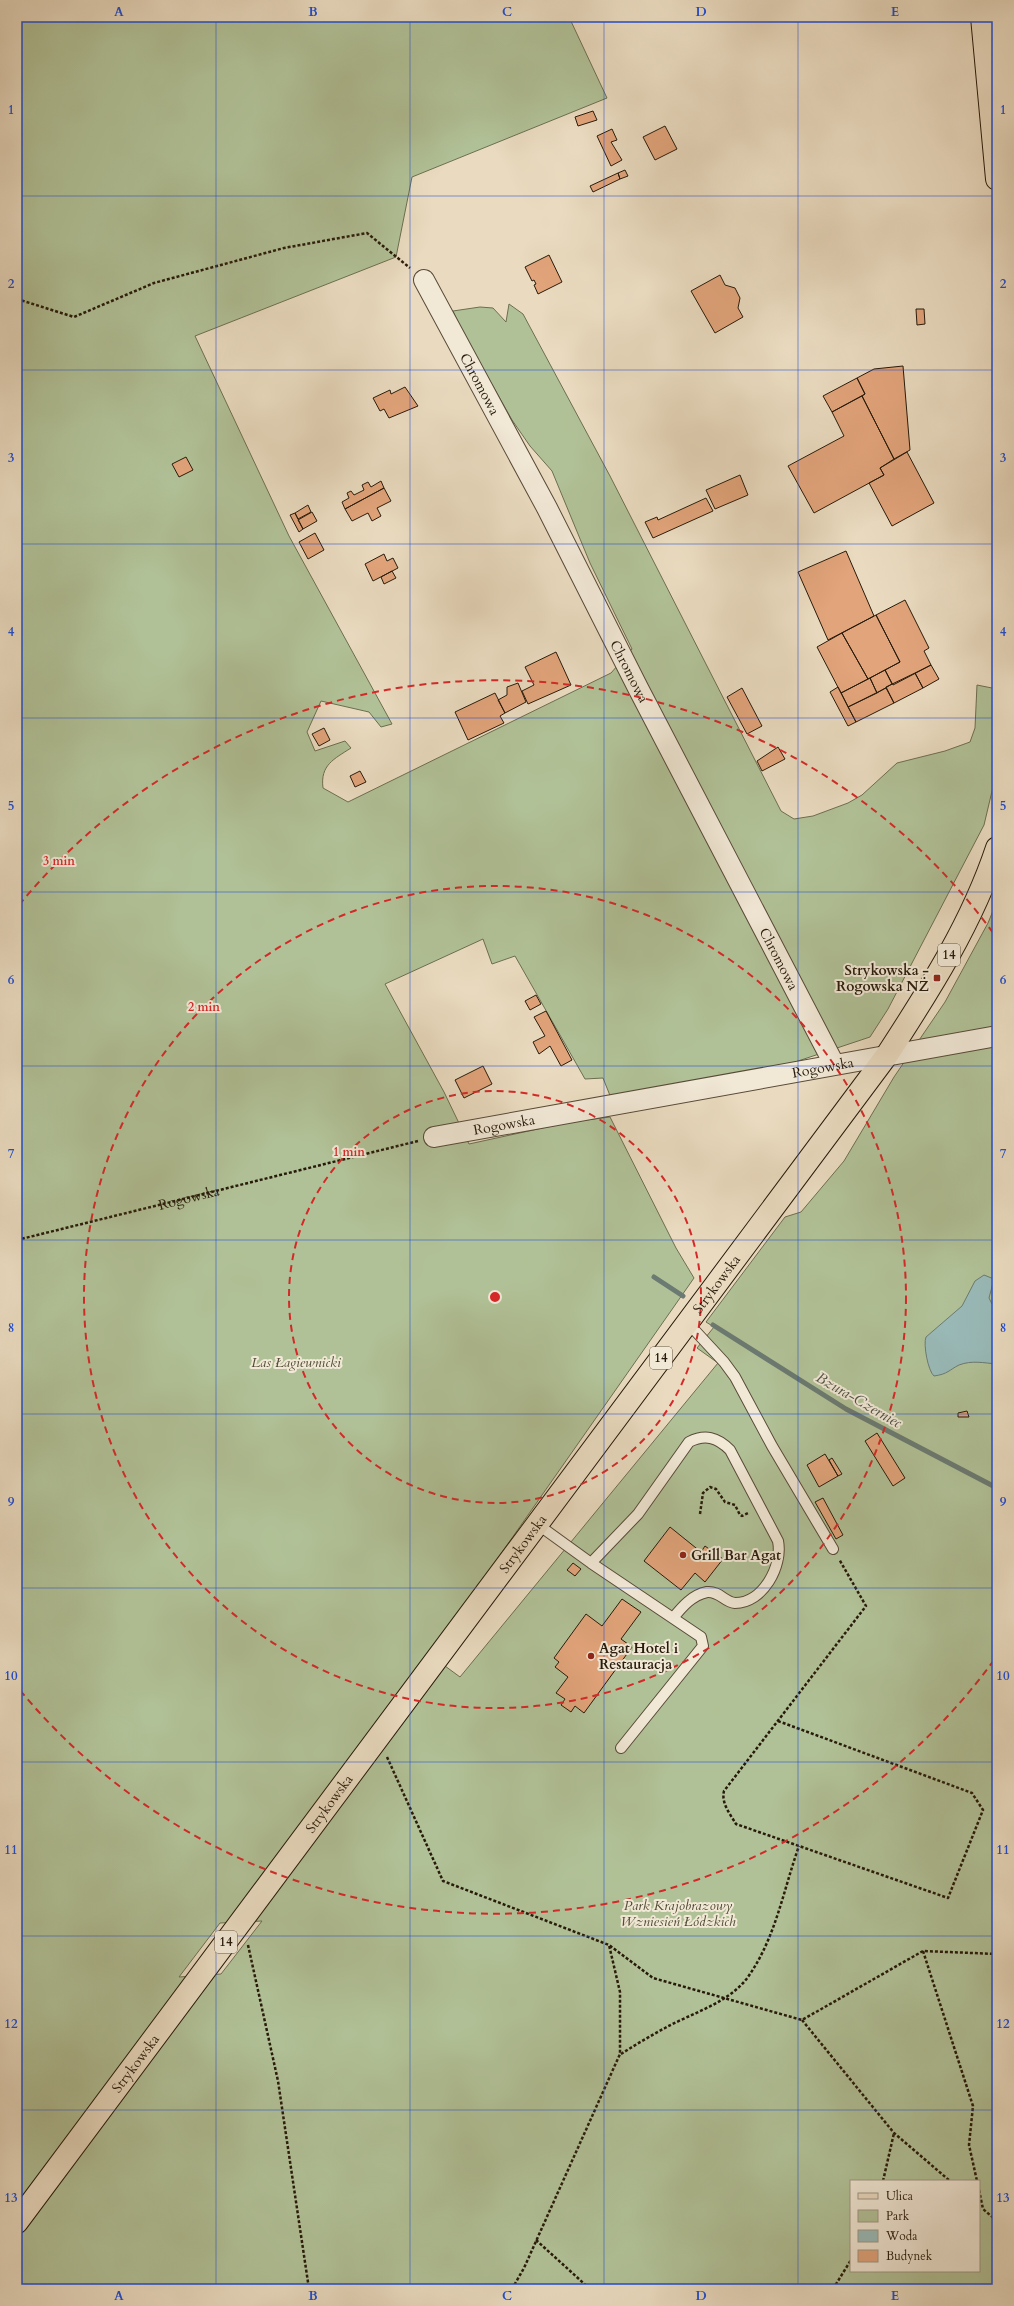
<svg xmlns="http://www.w3.org/2000/svg" width="1014" height="2306" viewBox="0 0 1014 2306" font-family="Cardo,serif">
<style>
.green{fill:#b1c197;stroke:#6c6e50;fill-rule:evenodd}
.water{fill:#99bab8;stroke:#6b7a72}
.lines{fill:none;stroke-linecap:round;stroke-linejoin:round}
.stream{stroke:#6b7a72;stroke-width:5}
.building{fill:#e2a47b;stroke:#271a0a}
.lane-casing{stroke:#584a38;stroke-width:12}
.street-casing{stroke:#584a38;stroke-width:22}
.primary-casing{stroke:#271a0a;stroke-width:24}
.path{stroke:#271a0a;stroke-width:2.5;stroke-dasharray:3 2;stroke-linecap:butt}
.lane{stroke:#f1e8d6;stroke-width:10}
.street{stroke:#f1e8d6;stroke-width:20}
.primary{stroke:#eadbc0;stroke-width:22}
.grid{fill:none;stroke:#1d4ed8;stroke-width:1;stroke-opacity:0.55}
.ring{fill:none;stroke:#d62828;stroke-width:2;stroke-dasharray:7 5}
.poi-dot{fill:#8f2418;stroke:#f1e8d6;stroke-width:1.5}
.labels{text-anchor:middle;dominant-baseline:central;stroke-width:4;stroke-linejoin:round;paint-order:stroke}
.shield{fill:#f1e8d6;stroke:#645847;stroke-width:1}
.shield-label{font-size:13px;font-weight:bold;fill:#271a0a}
.street-label{font-size:14px;fill:#271a0a;stroke:#f1e8d6}
.poi-label{font-size:14px;font-weight:bold;fill:#271a0a;stroke:#f1e8d6;text-anchor:start}
.park-label{font-size:14px;font-style:italic;fill:#504c34;stroke:#f1e8d6}
.water-label{font-size:15px;font-style:italic;fill:#4f5247;stroke:#f1e8d6}
.centre{fill:#d62828;stroke:#f1e8d6;stroke-width:2}
.ring-label{font-size:12px;text-anchor:middle;font-weight:bold;fill:#d62828;stroke:#f1e8d6;stroke-width:4;stroke-linejoin:round;paint-order:stroke}
.neatline{fill:none;stroke:#1d4ed8;stroke-width:1.5}
.grid-label{font-size:13px;text-anchor:middle;font-weight:bold;fill:#1d4ed8}
</style>
<rect width="100%" height="100%" fill="#eadbc0"/>
<filter id="stains"><feTurbulence type="fractalNoise" baseFrequency=".005" numOctaves="4"/><feColorMatrix values="0 0 0 0 .2 0 0 0 0 .09 0 0 0 0 .02 0 0 0 .5 -.17"/></filter>
<radialGradient id="worn" r=".72"><stop offset=".6" stop-color="#630" stop-opacity="0"/><stop offset="1" stop-color="#630" stop-opacity=".3"/></radialGradient>
<!-- green -->
<path class="green" d="M17 17H569L607 98 412 177 396 257 195 336 289 536 392 724 381 727 369 712 321 701 307 732 315 751 345 741 351 748C334 759 320 765 323 788L348 802 611 673 632 649 590 563 552 471 530 446 512 420 461 329 453 311 480 307 493 308 506 322 509 304 523 314 610 476 781 811 794 819 813 816 848 803 862 795 897 763 945 751 970 742 975 728 977 685 997 689V770L984 825 888 1009 870 1037 792 1063 611 1098 603 1078 585 1079 515 956 492 964 483 939 385 984 444 1092 469 1144 570 1122 610 1117 676 1248 694 1278 430 1655 460 1677 718 1363 697 1348 714 1327 706 1322 785 1217 801 1212 844 1161 894 1077 945 1002 988 923 997 901V2289H17ZM262 1921 221 1974 179 1977 220 1923ZM851 2181H979V2271H851Z"/>
<!-- water -->
<path class="water" d="M984 1275 994 1279 989 1298 992 1304H997V1364C984 1363 972 1360 959 1365 949 1370 948 1374 934 1376 928 1371 923 1344 926 1337L962 1306 975 1281Z"/>
<g class="lines">
<!-- stream -->
<path class="stream" d="M654 1277 683 1296
M713 1325 846 1409 997 1488"/>
</g>
<!-- building -->
<path class="building" d="M593 111 597 120 578 126 575 117Z
M665 126 677 149 655 160 643 137Z
M612 129 617 140 611 142 622 160 611 166 597 136Z
M625 170 628 176 620 179 618 173Z
M618 173 620 179 593 192 590 186Z
M549 255 562 282 538 294 534 285 536 284 534 280 532 281 525 267Z
M720 275 725 285 735 288 740 298 738 308 743 317 715 333 691 291Z
M916 309H924L925 324 917 325Z
M903 366 910 450 894 459 862 396 865 394 857 378 874 369Z
M857 378 865 394 832 412 823 396Z
M405 387 418 406 389 418 384 409 380 411 373 398 390 390 391 394Z
M862 396 894 459 880 468 884 475 814 513 788 466 844 436 832 412Z
M907 452 934 503 892 526 869 483 884 475 880 468Z
M186 457 193 470 179 477 172 464Z
M740 475 748 495 715 509 706 490Z
M381 481 384 488 345 509 342 502 349 498 347 493 351 491 354 495 364 490 362 485 368 482 371 487Z
M384 488 391 501 377 508 381 516 372 521 368 513 352 521 345 509Z
M706 498 713 511 653 538 645 522 657 517 658 520Z
M308 505 311 512 298 519 295 513Z
M312 512 317 521 303 529 298 520Z
M295 513 303 529 299 532 290 515Z
M315 533 324 550 308 559 299 542Z
M846 551 874 616 828 640 798 572Z
M384 554 387 561 393 558 398 568 373 581 365 564Z
M392 571 396 578 384 584 381 577Z
M905 600 929 648 924 651 931 665 893 685 885 670 900 662 876 615Z
M876 615 900 662 868 679 842 633Z
M842 633 868 679 841 693 817 647Z
M556 652 571 685 528 704 522 691 534 685 525 667Z
M931 665 939 679 923 688 915 673Z
M885 670 892 684 877 693 870 678Z
M915 673 923 688 894 703 886 687Z
M870 678 877 693 848 707 841 693Z
M518 683 526 702 505 713 498 700 507 695V687Z
M838 687 856 722 848 726 830 692Z
M742 688 762 726 747 734 727 697Z
M886 688 894 703 856 722 848 707Z
M495 693 505 713 500 716 504 723 468 740 455 712Z
M324 728 330 740 319 746 312 734Z
M778 747 785 759 762 771 757 761Z
M360 771 366 782 355 787 350 776Z
M536 995 541 1004 530 1010 525 1001Z
M546 1011 572 1060 561 1066 550 1046 539 1054 533 1042 545 1036 534 1017Z
M483 1066 492 1084 464 1098 455 1080Z
M967 1411 969 1417H958V1413Z
M877 1433 905 1478 893 1486 865 1441Z
M825 1454 838 1476 819 1487 807 1465Z
M832 1458 842 1474 838 1476 829 1460Z
M823 1498 843 1535 836 1539 815 1502Z
M670 1527 701 1552 705 1546 723 1559 705 1582 695 1573 681 1590 644 1561Z
M573 1563 581 1569 575 1576 567 1570Z
M622 1599 641 1612 621 1639 632 1647 584 1713 575 1706 571 1712 561 1705 565 1699 556 1693 568 1677 555 1667 559 1662 554 1658 586 1614 602 1626Z"/>
<g class="lines">
<defs>
<path id="lane" d="M687 1322 724 1362 735 1377 772 1446 833 1549
M537 1524 591 1563 701 1637 703 1646 621 1748
M591 1563 638 1514 689 1442C705 1434 717 1437 730 1450L778 1541C783 1566 763 1603 735 1603 724 1602 720 1591 707 1592 692 1595 682 1607 673 1618"/>
<g id="street">
<path id="s2" d="M424 280 547 508 638 688 834 1064"/>
<path id="s3" d="M434 1137 997 1036"/>
</g>
<g id="primary">
<path d="M982 17 997 179"/>
<path id="s4" d="M17 2222 887 1055C930 989 972 923 997 848"/>
</g>
</defs>
<!-- lane casing -->
<use href="#lane" class="lane-casing"/>
<!-- street casing -->
<use href="#street" class="street-casing"/>
<!-- primary casing -->
<use href="#primary" class="primary-casing"/>
<!-- path -->
<g class="path">
<path d="M17 299 74 317 154 283 284 248 367 233 410 268"/>
<path id="s1" d="M17 1240 418 1141"/>
<path d="M700 1514 703 1493 710 1487 716 1489 725 1502 735 1505 740 1515 742 1516 748 1513"/>
<path d="M778 1721 972 1793 983 1810 948 1898 736 1824C730 1814 721 1803 724 1791L866 1606 839 1559"/>
<path d="M387 1757 443 1881 609 1945 653 1978 802 2020 923 1951 997 1954"/>
<path d="M248 1945 278 2081 309 2289"/>
<path d="M923 1951 973 2106 969 2145 977 2181"/>
<path d="M802 2020 894 2133 950 2181"/>
<path d="M621 2054C635 2045 650 2036 665 2028 692 2013 729 2003 748 1977 776 1937 783 1891 799 1846"/>
<path d="M883 2181 894 2133"/>
<path d="M979 2190 983 2209 997 2221"/>
<path d="M536 2240 590 2289"/>
<path d="M512 2289 524 2268 620 2054V1992L609 1945"/>
<path d="M833 2289 851 2260"/>
</g>
<!-- lane -->
<use href="#lane" class="lane"/>
<!-- street -->
<use href="#street" class="street"/>
<!-- primary -->
<use href="#primary" class="primary"/>
</g>
<!-- grid -->
<path class="grid" d="M216 17V2289M410 17V2289M604 17V2289M798 17V2289M17 196H997M17 370H997M17 544H997M17 718H997M17 892H997M17 1066H997M17 1240H997M17 1414H997M17 1588H997M17 1762H997M17 1936H997M17 2110H997"/>
<!-- distance rings -->
<g class="ring">
<circle cx="495" cy="1297" r="206"/>
<circle cx="495" cy="1297" r="411"/>
<path d="M994 1660A617 617 0 0 1 19 1689M19 905A617 617 0 0 1 994 934"/>
</g>
<!-- markers -->
<g class="poi-dot">
<rect x="933" y="974" width="8" height="8" rx="2"/>
<circle cx="683" cy="1555" r="4"/>
<circle cx="591" cy="1656" r="4"/>
</g>
<g class="labels">
<!-- shield labels -->
<g class="shield">
<rect x="938" y="944" width="22" height="22" rx="3"/>
<rect x="650" y="1347" width="22" height="22" rx="3"/>
<rect x="215" y="1931" width="22" height="22" rx="3"/>
</g>
<g class="shield-label">
<text x="949" y="955">14</text>
<text x="661" y="1358">14</text>
<text x="226" y="1942">14</text>
</g>
<!-- street labels -->
<g class="street-label">
<text stroke="none"><textPath href="#s2" startOffset="118">Chromowa</textPath></text>
<text stroke="none"><textPath href="#s2" startOffset="442">Chromowa</textPath></text>
<text stroke="none"><textPath href="#s2" startOffset="766">Chromowa</textPath></text>
<text stroke="none"><textPath href="#s3" startOffset="395">Rogowska</textPath></text>
<text stroke="none"><textPath href="#s3" startOffset="71">Rogowska</textPath></text>
<text stroke="none"><textPath href="#s1" startOffset="177">Rogowska</textPath></text>
<text stroke="none"><textPath href="#s4" startOffset="1170">Strykowska</textPath></text>
<text stroke="none"><textPath href="#s4" startOffset="846">Strykowska</textPath></text>
<text stroke="none"><textPath href="#s4" startOffset="522">Strykowska</textPath></text>
<text stroke="none"><textPath href="#s4" startOffset="198">Strykowska</textPath></text>
</g>
<!-- poi labels -->
<g class="poi-label">
<text x="929" y="970" text-anchor="end">Strykowska -<tspan x="929" dy="16">Rogowska NŻ</tspan></text>
<text x="691" y="1555">Grill Bar Agat</text>
<text x="599" y="1648">Agat Hotel i<tspan x="599" dy="16">Restauracja</tspan></text>
</g>
<!-- park labels -->
<g class="park-label">
<text x="296" y="1362">Las Łagiewnicki</text>
<text x="678" y="1905">Park Krajobrazowy<tspan x="678" dy="16">Wzniesień Łódzkich</tspan></text>
</g>
<!-- water labels -->
<g class="water-label">
<text transform="translate(859 1400) rotate(30)">Bzura-Czerniec</text>
</g>
</g>
<circle cx="495" cy="1297" r="6" class="centre"/>
<g class="ring-label">
<text x="59" y="865">3 min</text>
<text x="204" y="1011">2 min</text>
<text x="349" y="1156">1 min</text>
</g>
<!-- margin -->
<rect width="1014" height="2306" fill="none" stroke="#eadbc0" stroke-width="44"/>
<!-- legend -->
<rect x="850" y="2180" width="130" height="92" fill="#f1e8d6" stroke="#a09684"/>
<rect x="858" y="2193" width="20" height="6" fill="#eadbc0" stroke="#a09684"/>
<text x="886" y="2200" font-size="12" fill="#271a0a">Ulica</text>
<rect x="858" y="2210" width="20" height="12" fill="#b1c197" stroke="#a09684"/>
<text x="886" y="2220" font-size="12" fill="#271a0a">Park</text>
<rect x="858" y="2230" width="20" height="12" fill="#99bab8" stroke="#a09684"/>
<text x="886" y="2240" font-size="12" fill="#271a0a">Woda</text>
<rect x="858" y="2250" width="20" height="12" fill="#e2a47b" stroke="#a09684"/>
<text x="886" y="2260" font-size="12" fill="#271a0a">Budynek</text>
<rect x="22" y="22" width="970" height="2262" class="neatline"/>
<g class="grid-label">
<text x="119" y="16">A</text>
<text x="313" y="16">B</text>
<text x="507" y="16">C</text>
<text x="701" y="16">D</text>
<text x="895" y="16">E</text>
<text x="11" y="114">1</text>
<text x="1003" y="114">1</text>
<text x="11" y="288">2</text>
<text x="1003" y="288">2</text>
<text x="11" y="462">3</text>
<text x="1003" y="462">3</text>
<text x="11" y="636">4</text>
<text x="1003" y="636">4</text>
<text x="11" y="810">5</text>
<text x="1003" y="810">5</text>
<text x="11" y="984">6</text>
<text x="1003" y="984">6</text>
<text x="11" y="1158">7</text>
<text x="1003" y="1158">7</text>
<text x="11" y="1332">8</text>
<text x="1003" y="1332">8</text>
<text x="11" y="1506">9</text>
<text x="1003" y="1506">9</text>
<text x="11" y="1680">10</text>
<text x="1003" y="1680">10</text>
<text x="11" y="1854">11</text>
<text x="1003" y="1854">11</text>
<text x="11" y="2028">12</text>
<text x="1003" y="2028">12</text>
<text x="11" y="2202">13</text>
<text x="1003" y="2202">13</text>
<text x="119" y="2300">A</text>
<text x="313" y="2300">B</text>
<text x="507" y="2300">C</text>
<text x="701" y="2300">D</text>
<text x="895" y="2300">E</text>
</g>
<rect width="100%" height="100%" filter="url(#stains)"/>
<rect width="100%" height="100%" fill="url(#worn)"/>
</svg>
